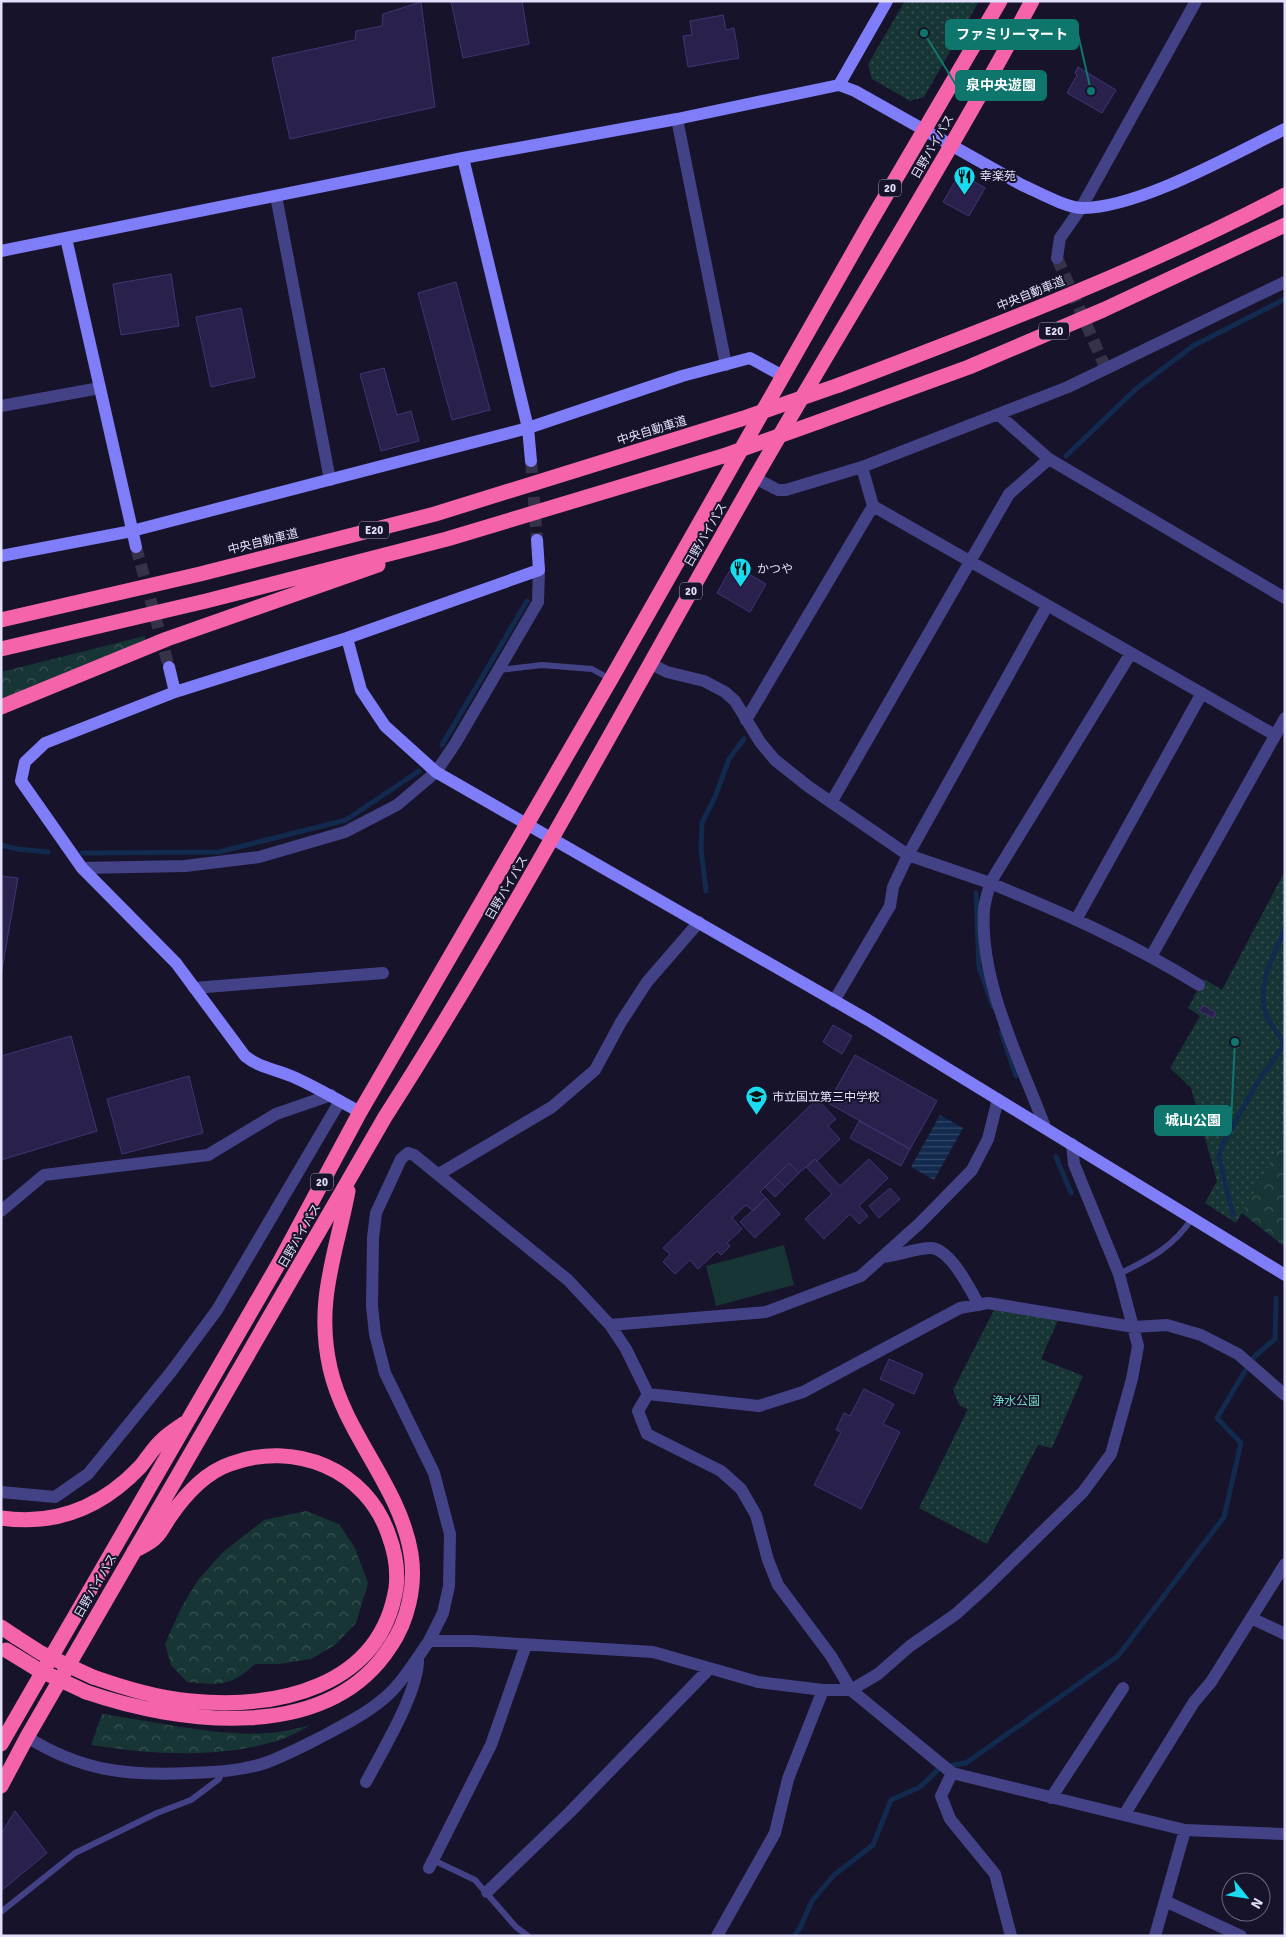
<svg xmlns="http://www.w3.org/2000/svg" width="1286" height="1937" viewBox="0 0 1286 1937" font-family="Signika,'Noto Sans JP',sans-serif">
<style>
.grass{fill:#173534}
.forest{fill:url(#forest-crowns)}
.park{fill:url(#park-dots)}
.water{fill:url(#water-rules)}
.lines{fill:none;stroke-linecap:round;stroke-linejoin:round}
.stream{stroke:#132a4f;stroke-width:5}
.building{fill:#29214b;stroke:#413475}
.street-tunnel{stroke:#36324a;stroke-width:12;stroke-dasharray:12 6;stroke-linecap:butt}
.secondary-tunnel{stroke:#36324a;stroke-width:12;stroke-dasharray:12 6;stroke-linecap:butt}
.lane{stroke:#444287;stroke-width:6}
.street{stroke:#444287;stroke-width:12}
.secondary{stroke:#7f7df7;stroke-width:12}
.highway{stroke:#f563aa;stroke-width:15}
.highway-bridge{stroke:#f563aa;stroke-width:15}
.labels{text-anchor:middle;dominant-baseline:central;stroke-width:4;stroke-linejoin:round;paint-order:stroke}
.shield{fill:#17132b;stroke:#a6a2be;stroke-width:1}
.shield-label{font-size:11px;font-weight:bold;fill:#e3e0fd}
.street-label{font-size:12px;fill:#e3e0fd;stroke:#17132b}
.poi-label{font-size:12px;fill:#e3e0fd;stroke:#17132b;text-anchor:start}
.park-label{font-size:12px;fill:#6edabe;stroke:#17132b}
.leader{fill:none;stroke:#0f766e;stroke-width:2}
.callout-dot{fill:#0f766e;stroke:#17132b;stroke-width:2}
.callout{fill:#0f766e;stroke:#0f766e;stroke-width:2}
.callout-label{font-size:14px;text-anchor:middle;font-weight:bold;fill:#fff}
</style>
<defs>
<pattern id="forest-crowns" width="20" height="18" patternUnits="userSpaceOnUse" patternTransform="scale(1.25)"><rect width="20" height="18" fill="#173534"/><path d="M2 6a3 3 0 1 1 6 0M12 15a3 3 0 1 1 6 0" fill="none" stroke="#395252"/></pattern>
<pattern id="park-dots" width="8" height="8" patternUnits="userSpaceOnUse" patternTransform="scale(1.25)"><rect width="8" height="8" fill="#173534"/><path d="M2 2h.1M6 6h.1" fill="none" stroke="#395252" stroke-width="1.8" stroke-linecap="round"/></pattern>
<pattern id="water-rules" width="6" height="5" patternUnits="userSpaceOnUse" patternTransform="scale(1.25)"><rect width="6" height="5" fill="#132a4f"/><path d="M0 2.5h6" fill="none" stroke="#354969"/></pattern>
</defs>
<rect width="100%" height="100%" fill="#17132b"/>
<!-- grass -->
<path class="grass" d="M784 1245 794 1285 716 1306 706 1266Z"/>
<!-- forest -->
<path class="forest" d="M145 636V641L1 699V672Z
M1285 1029V1247L1239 1211Z
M306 1511 339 1524 355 1548 368 1583 356 1623 335 1645 311 1659 279 1664H255C230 1687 220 1685 187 1682L171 1665 165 1644 181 1608 198 1580 223 1552 264 1520Z
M102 1714C155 1721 216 1737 270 1733 283 1732 298 1728 311 1725 299 1731 286 1739 273 1742 214 1759 151 1754 91 1745Z"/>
<!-- park -->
<path class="park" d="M905 1H979L924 97 910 101 872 79 868 64Z
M1285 871V1137L1236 1223 1205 1203 1217 1181 1191 1088 1170 1068 1200 1016 1188 1008 1204 979 1222 990Z
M994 1310 1058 1320 1041 1359 1083 1376 1052 1448 1038 1445 987 1544 919 1508 968 1409 960 1406 953 1390Z"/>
<!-- water -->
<path class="water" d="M940 1115 963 1128 934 1180 911 1167Z"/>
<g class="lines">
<!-- stream -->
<path class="stream" d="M1066 456 1137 388 1193 346 1285 299
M442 745 527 601
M1 845 17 849 48 852
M82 853 219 852 346 820 419 771
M706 891 701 849 702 823 715 797 729 759 744 739
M976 893 979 967 993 1007
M1001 1032 1016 1076
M1285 1045C1280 1035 1270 1025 1266 1015 1256 986 1274 954 1285 929
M1056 1157 1071 1193
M1233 1215 1219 1157 1222 1145 1259 1080 1285 1044
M1254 1357 1275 1339 1276 1298
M948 1766 966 1763 1118 1656 1224 1517 1241 1443 1217 1418 1245 1371
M794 1936 800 1928 812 1901 834 1875 873 1845 891 1800 920 1787 941 1767"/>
</g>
<!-- building -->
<path class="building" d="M451 1H522L529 44 463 58Z
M421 2 435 107 290 139 272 58 355 40 356 31 382 26 383 14Z
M723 15 726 30 734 28 739 58 688 67 683 36 692 35 690 21Z
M1078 67 1116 90 1102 113 1067 93 1077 75 1075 73Z
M960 173 985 188 969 216 943 202Z
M171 274 179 326 121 335 113 284Z
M456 282 490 410 452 420 418 293Z
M241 308 255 377 211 387 196 317Z
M384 368 397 415 411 411 419 441 381 451 360 374Z
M733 565 766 584 750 612 717 593Z
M1 876 18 878 1 975Z
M1203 1005 1216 1013 1213 1018 1199 1011Z
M833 1025 852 1036 842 1054 823 1042Z
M71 1036 97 1131 1 1160V1056Z
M855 1055 937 1101 910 1149 828 1103Z
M189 1076 203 1133 122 1154 107 1099Z
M817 1099 836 1119 828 1126 840 1139 817 1161 815 1159 799 1173 789 1163 760 1192 766 1198 753 1211 746 1205 732 1218 742 1229 727 1243 730 1246 721 1255 717 1251 698 1269 690 1260 675 1274 663 1262 670 1254 663 1248Z
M859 1121 910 1149 901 1166 850 1138Z
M815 1159 840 1186 869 1159 888 1178 859 1206 868 1216 859 1224 850 1214 824 1239 805 1219 832 1194 806 1167Z
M789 1163 799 1173 785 1187 775 1177Z
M775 1177 785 1187 775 1197 765 1187Z
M890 1188 900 1199 879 1218 869 1206Z
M766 1198 780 1214 755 1238 740 1222Z
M889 1359 923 1374 914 1394 880 1379Z
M864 1389 894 1404 883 1424 900 1432 861 1509 814 1485 841 1432 836 1430 844 1413 850 1416Z
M15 1811 47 1853 1 1891V1834Z"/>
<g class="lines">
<!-- street-tunnel -->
<path class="street-tunnel" d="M1057 258 1106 369"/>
<!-- secondary-tunnel -->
<path class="secondary-tunnel" d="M531 461 537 540
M136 547 169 667"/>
<!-- lane -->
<path class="lane" d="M499 670 542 665 592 669 610 679
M1119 1274C1148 1260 1175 1246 1192 1218
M433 1860 475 1880 516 1927 528 1936
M1 1912 75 1853 157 1813 191 1800 219 1779 222 1772"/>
<!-- street -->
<path class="street" d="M677 119 726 365
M276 196 330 480
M1057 258 1060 238 1081 208 1196 1
M1 406 100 388
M999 415 1049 459 1285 598
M755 478 778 490H786L862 467 1068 387 1285 282
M873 506 1275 735
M1131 653 990 883C1063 913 1132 943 1199 985
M651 664 667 672 704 681 725 692 735 701 760 742 775 760 809 787 908 855 990 883C988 892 985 901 984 909 979 982 1020 1060 1045 1127
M746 720 873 506 862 467
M832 801 1009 494 1049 459
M82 868 185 866 259 857 345 832 397 805 436 772 455 744 538 602 539 570
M1077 918 1202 693
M1152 955 1285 718
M194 988 383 973
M834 1001 890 906 893 887 908 855 1047 606
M998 1099 988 1139 972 1170 920 1223 861 1276 766 1312 610 1325 568 1280 414 1155 408 1153 401 1159 376 1213 373 1238 372 1306 375 1334 385 1373 434 1473 450 1534 449 1586 443 1613 429 1641H472L653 1652 758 1682 823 1690H851L952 1773 1185 1830 1285 1834
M439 1174 552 1107 595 1070 621 1022 647 982 699 922
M1 1211 44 1175 208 1155 276 1114 331 1095
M882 1257C898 1256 913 1249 929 1248 949 1246 970 1289 979 1305
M610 1325 626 1349 648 1394 759 1406 803 1392 960 1308 988 1303 1134 1327 1167 1325 1201 1335 1238 1354 1285 1395
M648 1394 638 1411 647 1434 721 1471 741 1489 756 1515 768 1560 778 1585 831 1656 851 1690 878 1674 910 1646 956 1614 988 1585 1083 1492 1111 1454 1132 1379 1138 1346 1119 1274 1074 1164 1072 1144
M1 1492 55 1497 88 1474 171 1372 217 1310 340 1101
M1251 1618 1285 1634
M27 1737C81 1771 127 1776 190 1773 216 1772 241 1771 265 1763 287 1755 307 1744 327 1734 349 1722 373 1710 391 1692 406 1677 417 1658 429 1641
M952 1773 941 1796 950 1819 995 1874 1011 1936
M366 1782C382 1751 420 1690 418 1657
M1051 1798 1123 1688
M1124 1815 1194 1702 1211 1682 1285 1564
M429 1868 491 1745 526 1645
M487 1892 569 1813 709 1669
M1165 1901 1241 1936
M717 1936 775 1833 788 1779 823 1690
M1155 1936 1185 1830"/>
<!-- secondary -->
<path class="secondary" d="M839 85 887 1
M463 158 528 428 531 461
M66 238 136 547
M1 251 463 158 677 119 839 85 855 91 1022 185C1038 192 1066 208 1083 208 1141 207 1231 155 1285 129
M1 556 132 531 528 428 682 376 750 358 783 376
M347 638 361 690 385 726 436 772 868 1020 1285 1275
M169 667 175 692
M360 1112C337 1100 315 1086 291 1076 274 1069 260 1068 245 1056L176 963 82 868 21 781 25 762 45 743 175 692 347 638 539 570 537 540"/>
<!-- highway -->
<path class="highway" d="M839 385C990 328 1142 270 1285 195
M818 422 969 367 1103 310 1285 225
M1 620 200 574 435 514 741 419
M1 649 206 601 447 539 723 456
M1 707 167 639 378 565
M1 1518C56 1526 102 1507 140 1467 147 1459 153 1448 162 1440 168 1434 176 1429 183 1424
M1 1627 16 1637
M93 1677C125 1688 157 1698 191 1701 277 1709 380 1688 396 1588 398 1571 395 1552 389 1536 367 1469 294 1440 230 1464 204 1473 184 1496 169 1518 165 1524 161 1532 156 1537 151 1543 141 1547 134 1551
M86 1692C179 1724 327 1744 390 1647 408 1621 416 1585 411 1554 400 1486 345 1435 330 1368 315 1301 336 1255 348 1191
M1 1744 279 1263 360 1112 611 679 868 226 1000 1
M1 1786 27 1737 385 1117C518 909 633 691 755 478 847 318 945 163 1032 1"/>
<!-- highway-bridge -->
<path class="highway-bridge" d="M741 419 839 385
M723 456 818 422
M16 1637 41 1653 93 1677
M6 1650 37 1669 86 1692"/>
</g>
<!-- icons -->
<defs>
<symbol id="restaurant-pin" viewBox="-11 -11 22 30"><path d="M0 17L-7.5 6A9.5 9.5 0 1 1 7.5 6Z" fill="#19dcf0" stroke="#17132b"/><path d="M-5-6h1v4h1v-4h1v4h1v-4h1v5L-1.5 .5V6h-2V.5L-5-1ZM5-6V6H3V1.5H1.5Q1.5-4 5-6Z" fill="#111"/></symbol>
<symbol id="school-pin" viewBox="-11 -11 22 30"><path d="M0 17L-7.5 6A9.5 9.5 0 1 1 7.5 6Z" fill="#19dcf0" stroke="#17132b"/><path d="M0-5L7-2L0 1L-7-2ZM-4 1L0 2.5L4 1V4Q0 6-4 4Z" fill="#111"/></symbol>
</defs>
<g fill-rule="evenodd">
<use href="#restaurant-pin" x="952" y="164" width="25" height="34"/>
<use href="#restaurant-pin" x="728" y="556" width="25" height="34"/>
<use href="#school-pin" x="744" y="1084" width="25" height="34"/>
</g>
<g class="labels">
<!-- shield labels -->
<g class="shield">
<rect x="879" y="179.5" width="22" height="17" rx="4"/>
<rect x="1039" y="322.5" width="30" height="17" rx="4"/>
<rect x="359" y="521.5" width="30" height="17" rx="4"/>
<rect x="680" y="582.5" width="22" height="17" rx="4"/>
<rect x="311" y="1173.5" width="22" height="17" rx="4"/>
</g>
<g class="shield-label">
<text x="890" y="188">20</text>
<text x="1054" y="331">E20</text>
<text x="374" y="530">E20</text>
<text x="691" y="591">20</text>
<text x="322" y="1182">20</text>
</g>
<!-- street labels -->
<g class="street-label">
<text transform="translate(933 147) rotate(-60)">日野バイパス</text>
<text transform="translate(1031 294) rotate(-22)">中央自動車道</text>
<text transform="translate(652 431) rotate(-17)">中央自動車道</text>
<text transform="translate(706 535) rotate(-60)">日野バイパス</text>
<text transform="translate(263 542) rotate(-14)">中央自動車道</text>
<text transform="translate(507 888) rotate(-60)">日野バイパス</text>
<text transform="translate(300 1236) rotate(-60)">日野バイパス</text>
<text transform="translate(96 1586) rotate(-60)">日野バイパス</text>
</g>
<!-- poi labels -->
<g class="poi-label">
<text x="980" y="176">幸楽苑</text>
<text x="757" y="569">かつや</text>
<text x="772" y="1097">市立国立第三中学校</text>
</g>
<!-- park labels -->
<g class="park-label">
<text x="1016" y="1401">浄水公園</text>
</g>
</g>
<!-- callouts -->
<path class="leader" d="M1091 91L1078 34M924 33L956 85M1235 1042L1231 1121"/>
<g class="callout-dot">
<circle cx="1091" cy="91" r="5"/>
<circle cx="924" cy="33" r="5"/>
<circle cx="1235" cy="1042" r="5"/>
</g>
<g class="callout">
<rect x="946" y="20" width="132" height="29" rx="5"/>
<rect x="956" y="71" width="90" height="29" rx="5"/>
<rect x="1155" y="1106" width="76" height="29" rx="5"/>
</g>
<g class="callout-label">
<text x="1012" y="39">ファミリーマート</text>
<text x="1001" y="90">泉中央遊園</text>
<text x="1193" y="1125">城山公園</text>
</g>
<!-- border -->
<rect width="1286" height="1937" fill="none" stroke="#e3e0fd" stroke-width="5"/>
<!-- north arrow -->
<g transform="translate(1246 1897) rotate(120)"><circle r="24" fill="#17132b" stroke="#69657f"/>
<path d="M0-4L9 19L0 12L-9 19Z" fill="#19dcf0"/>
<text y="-8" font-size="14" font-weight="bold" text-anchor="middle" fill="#e3e0fd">N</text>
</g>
</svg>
